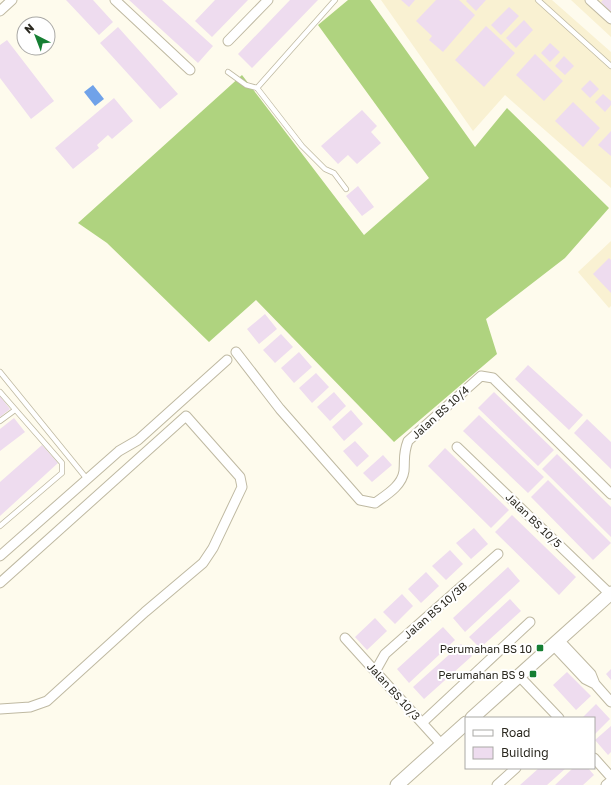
<svg xmlns="http://www.w3.org/2000/svg" width="611" height="785" viewBox="0 0 611 785" font-family="'Golos Text',sans-serif">
<style>
.built{fill:#f9f1d2}
.forest{fill:#afd37f}
.water{fill:#70a2e9}
.building{fill:#eedcef}
.lines{fill:none;stroke-linecap:round;stroke-linejoin:round}
.lane-casing{stroke:#bfb9a2;stroke-width:6}
.street-casing{stroke:#bfb9a2;stroke-width:11}
.secondary-casing{stroke:#bfb9a2;stroke-width:15}
.lane{stroke:#fff;stroke-width:4.5}
.street{stroke:#fff;stroke-width:9}
.secondary{stroke:#fff;stroke-width:13}
.poi-dot{fill:#167f33;stroke:#fff;stroke-width:1.5}
.labels{text-anchor:middle;dominant-baseline:central;stroke-width:4;stroke-linejoin:round;paint-order:stroke}
.street-label{font-size:11px;fill:#2b2920;stroke:#fff}
.poi-label{font-size:11px;fill:#2b2920;stroke:#fff;text-anchor:end}
</style>
<rect width="100%" height="100%" fill="#fefbed"/>
<!-- built -->
<path class="built" d="M381 0H552L611 52V188L505 95 473 131Z
M571 0H611V37Z
M611 241V306L609 308 578 272Z"/>
<!-- forest -->
<path class="forest" d="M348 0H370L475 147 507 108 609 208 565 258 486 319 497 354 394 442 256 300 209 342 107 243 78 223 242 75 364 235 429 178 318 25Z"/>
<!-- water -->
<path class="water" d="M93 85 104 99 95 106 84 92Z"/>
<!-- building -->
<path class="building" d="M66 0H93L113 22 99 35Z
M129 0H162L213 46 198 63Z
M215 0H248L212 37 195 21Z
M290 0H318L252 68 238 54Z
M401 0H415L409 7Z
M436 0H459L475 15 443 52 429 40 432 36 416 21Z
M467 0H486L476 11 466 1Z
M603 0H611V13L601 2Z
M509 7 519 16 501 35 491 25Z
M524 20 533 30 516 48 506 38Z
M486 26 515 53 484 87 455 60Z
M118 27 178 94 160 109 100 43Z
M7 40 54 101 31 119 0 78V45Z
M550 43 560 52 550 62 541 53Z
M535 54 563 81 544 101 516 75Z
M564 56 574 66 565 75 555 66Z
M590 80 599 89 590 98 581 89Z
M603 94 611 101V105L605 112 595 102Z
M114 98 133 121 112 139 108 135 97 145 99 148 73 169 55 148Z
M573 102 600 128 583 147 555 121Z
M362 110 377 126 371 132 381 143 357 164 348 155 338 164 321 146Z
M611 131V156L598 145Z
M358 186 374 207 362 216 346 196Z
M609 258 611 260V293L593 274Z
M265 314 277 329 259 344 247 329Z
M281 334 293 347 275 363 263 350Z
M299 352 312 367 294 383 281 368Z
M528 365 583 415 569 430 515 379Z
M316 373 329 387 312 403 299 388Z
M334 392 346 406 330 421 317 407Z
M494 392 554 450 538 466 478 408Z
M0 396 10 409 0 417Z
M351 410 363 424 344 441 332 427Z
M479 415 544 477 528 493 463 431Z
M14 418 25 432 0 451V429Z
M587 419 611 442V469L574 433Z
M355 441 369 456 357 467 343 451Z
M42 445 58 463 0 516V482Z
M445 448 509 510 491 528 428 466Z
M557 454 611 507V537L542 469Z
M383 455 392 465 372 482 363 473Z
M548 480 611 543 593 560 531 497Z
M512 515 576 577 559 595 495 532Z
M474 528 488 544 471 559 456 543Z
M450 550 463 564 446 580 432 566Z
M508 567 520 581 465 632 453 618Z
M426 572 439 586 421 603 408 589Z
M402 594 413 606 395 624 383 612Z
M510 599 521 611 480 648 469 637Z
M375 618 387 631 367 650 355 637Z
M443 627 455 640 409 683 397 669Z
M461 644 472 656 424 699 413 687Z
M611 669V680L606 674Z
M567 672 591 696 576 710 553 685Z
M596 704 610 719 594 735V718H582Z
M611 726V752L608 755 595 740Z
M539 768H566L547 785H520Z
M573 768H588L594 775 583 785H555Z"/>
<g class="lines">
<defs>
<path id="lane" d="M538 0 611 66
M228 72 246 85 257 88 302 146 325 169 334 173 346 189
M257 88 335 0
M0 372 87 479
M0 392 62 463V473L0 526
M0 421 15 410"/>
<path id="street" d="M115 0 190 70
M590 0 611 19
M0 11 12 0
M228 41 268 0
M236 352 280 409 360 500 375 503C386 495 402 486 404 471 405 458 403 454 408 441L481 376 493 378 611 494
M457 447 610 594
M0 556 119 451 138 440 227 360
M0 583 186 416 240 477 242 487 213 548 203 563 145 612 47 701 30 707 0 709
M345 638 442 745
M559 640 591 674 595 684
M553 645 585 679 595 684 611 702
M376 670 385 654 498 554
M519 676 559 718
M423 722 530 622
M594 758 611 777
M497 785 516 768
M606 785 611 781"/>
<path id="secondary" d="M472 718 611 593
M397 785 466 723"/>
</defs>
<!-- lane casing -->
<use href="#lane" class="lane-casing"/>
<!-- street casing -->
<use href="#street" class="street-casing"/>
<!-- secondary casing -->
<use href="#secondary" class="secondary-casing"/>
<!-- lane -->
<use href="#lane" class="lane"/>
<!-- street -->
<use href="#street" class="street"/>
<!-- secondary -->
<use href="#secondary" class="secondary"/>
</g>
<!-- markers -->
<g class="poi-dot">
<rect x="536" y="644" width="8" height="8" rx="2"/>
<rect x="529" y="670" width="8" height="8" rx="2"/>
</g>
<g class="labels">
<!-- street labels -->
<g class="street-label">
<text transform="translate(440 412) rotate(-42)">Jalan BS 10/4</text>
<text transform="translate(534 520) rotate(44)">Jalan BS 10/5</text>
<text transform="translate(435 610) rotate(-41)">Jalan BS 10/3B</text>
<text transform="translate(394 691) rotate(48)">Jalan BS 10/3</text>
</g>
<!-- poi labels -->
<g class="poi-label">
<text x="532" y="648">Perumahan BS 10</text>
<text x="525" y="674">Perumahan BS 9</text>
</g>
</g>
<!-- legend -->
<rect x="465" y="717" width="130" height="52" fill="#ffffff" stroke="#aaa9a6"/>
<rect x="473" y="730" width="20" height="6" fill="#ffffff" stroke="#aaa9a6"/>
<text x="501" y="737" font-size="12" fill="#2b2920">Road</text>
<rect x="473" y="747" width="20" height="12" fill="#eedcef" stroke="#aaa9a6"/>
<text x="501" y="757" font-size="12" fill="#2b2920">Building</text>
<!-- north arrow -->
<g transform="translate(36 36) rotate(318)"><circle r="19" fill="#ffffff" stroke="#aaa9a6"/>
<path d="M0-3L7 15L0 10L-7 15Z" fill="#167f33"/>
<text y="-6" font-size="11" font-weight="bold" text-anchor="middle" fill="#2b2920">N</text>
</g>
</svg>
